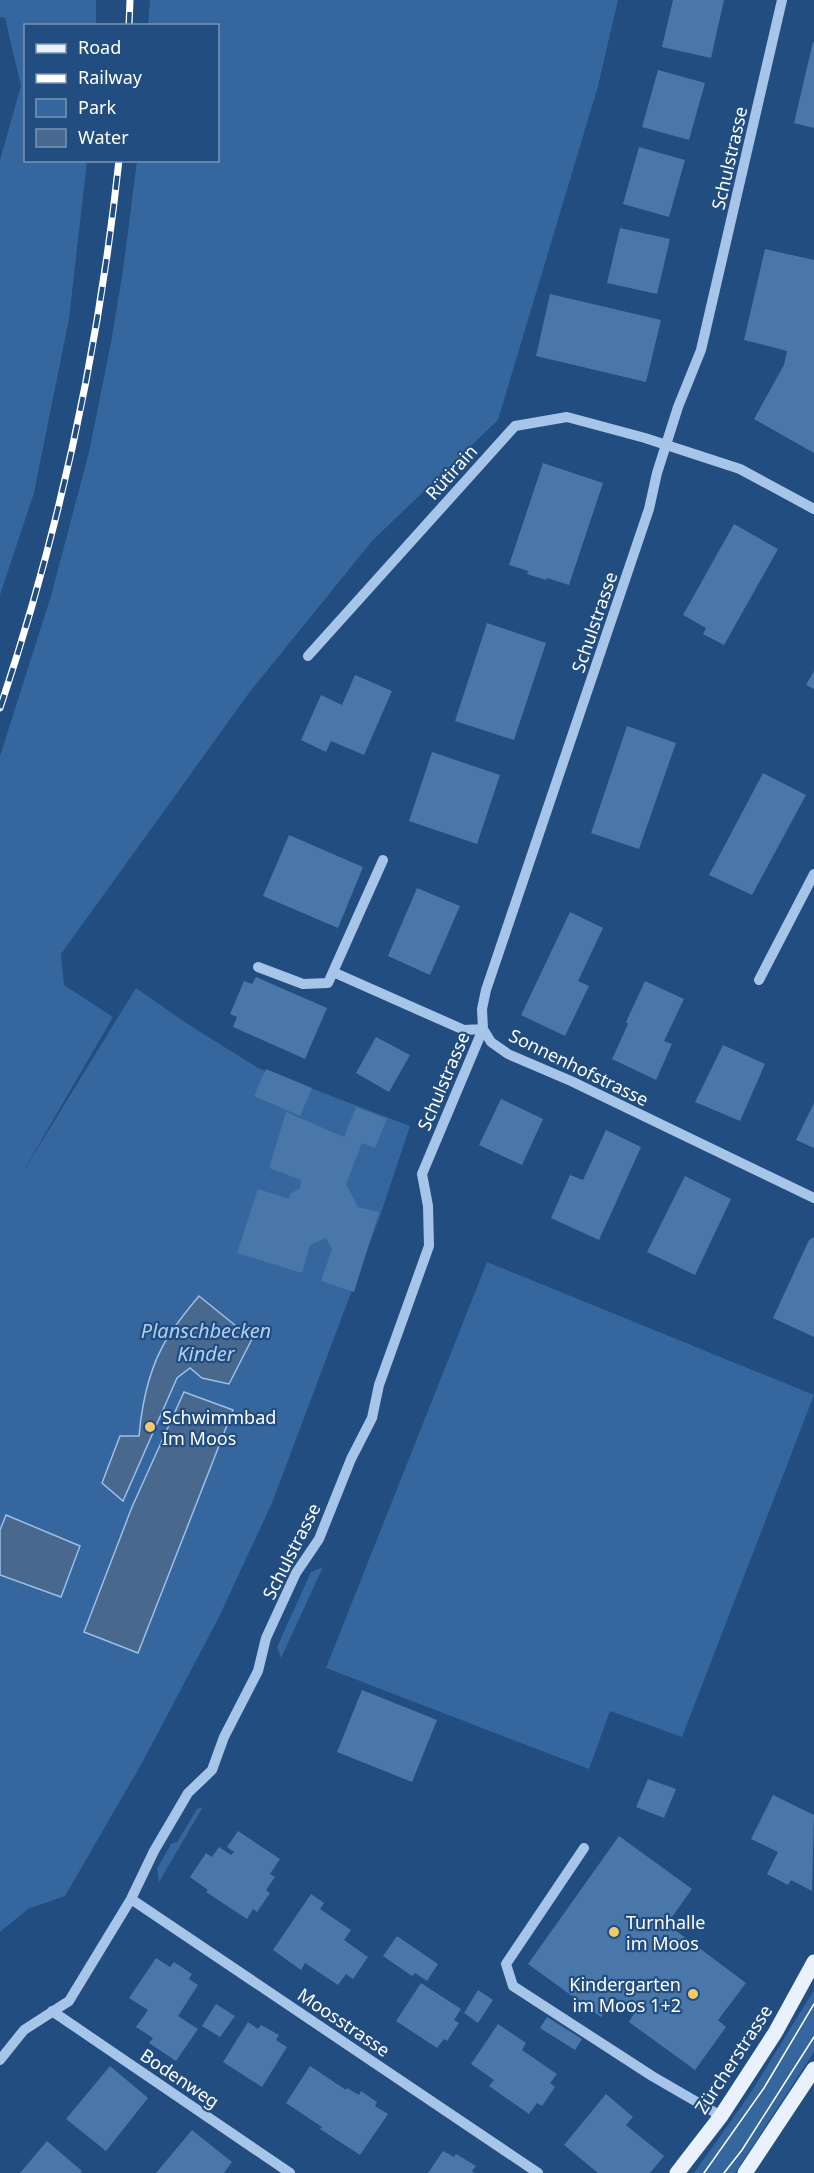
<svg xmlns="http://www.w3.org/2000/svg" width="814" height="2173" viewBox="0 0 814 2173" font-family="'Noto Sans',sans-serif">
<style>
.green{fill:#35669e}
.water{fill:#49688e;stroke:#9bc0e9;stroke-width:1.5}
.building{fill:#4a77aa}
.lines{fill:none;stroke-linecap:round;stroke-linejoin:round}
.minor{stroke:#a7c5e8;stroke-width:10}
.major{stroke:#e9f1fd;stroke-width:15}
.tram{stroke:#fff;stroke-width:1.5}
.rail-casing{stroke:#fff;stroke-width:7}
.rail{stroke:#214d80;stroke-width:4.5;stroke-dasharray:14;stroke-linecap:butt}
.poi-dot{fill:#f4c968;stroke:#214d80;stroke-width:2}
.labels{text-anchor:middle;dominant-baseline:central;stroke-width:4.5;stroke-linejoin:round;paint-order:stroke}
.street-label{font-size:18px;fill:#fff;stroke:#214d80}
.poi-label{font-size:18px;fill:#fff;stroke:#214d80;text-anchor:start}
.water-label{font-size:20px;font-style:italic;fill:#b2cfef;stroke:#214d80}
</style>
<rect width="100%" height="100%" fill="#214d80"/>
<!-- green -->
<path class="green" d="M0 0H96V25L26 26V160L87 161 69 319 34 493 0 595V160L21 86 5 18 0 17Z
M150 0H618L598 86 498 420 372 541 249 693 61 954 64 985 113 1017 21 1175 136 988 186 1023 258 1068 410 1126 380 1216 272 1503 218 1619 142 1763 65 1896 28 1909 0 1932V756L51 596 89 452 111 342 123 270 137 161 218 160V26L148 25Z
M487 1262 814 1395 682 1737 610 1711 589 1769 326 1668Z
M323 1567 281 1658 277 1647 311 1572Z
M203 1807 159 1882 157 1869 171 1844 177 1842 197 1809Z
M814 1990V2052L735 2173H694L750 2094Z"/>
<!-- water -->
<path class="water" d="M199 1296 252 1339 229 1384 202 1378 190 1368 177 1378 123 1501 102 1483 120 1436H139C142 1402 149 1367 168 1337 177 1323 188 1309 199 1296Z
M184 1392 233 1410 138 1653 84 1632 132 1507Z
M6 1515 80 1546 61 1597 0 1575V1530Z"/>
<!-- building -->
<path class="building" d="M673 0H724L711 58 662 47Z
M813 42H814V128L794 123Z
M658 70 705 83 689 140 642 127Z
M639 147 685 160 669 217 623 204Z
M620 228 670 239 657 294 607 283Z
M765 249 814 260V453L754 419 784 365 787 351 744 340Z
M550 294 661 320 646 382 536 356Z
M543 463 603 483 569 585 547 578 546 580 527 574 528 571 509 565Z
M734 524 778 549 724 645 703 634 706 628 683 615Z
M487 623 546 643 514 740 455 721Z
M814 671V689L806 685Z
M355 675 392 691 364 755 331 741 326 752 301 740 321 695 342 705Z
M627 726 676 743 639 849 591 833Z
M432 752 500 775 477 844 409 821Z
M763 773 806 795 752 895 709 875Z
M289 835 363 867 338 928 263 896Z
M417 888 460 906 430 975 388 956Z
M570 912 603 928 578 981 589 986 565 1036 521 1015Z
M256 977 327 1008 305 1059 233 1027 237 1017 230 1014 244 981 252 984Z
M645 981 684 999 664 1041 672 1044 656 1080 612 1059 628 1024 626 1022Z
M376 1037 410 1055 389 1092 356 1073Z
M723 1045 765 1064 740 1121 695 1102Z
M266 1069 312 1088 300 1116 254 1096Z
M501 1099 543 1119 522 1165 479 1145Z
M814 1103V1148L796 1140Z
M356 1107 387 1119 375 1148 362 1143 346 1184 358 1207 379 1212 354 1292 321 1281 332 1249 326 1238 310 1245 302 1273 237 1253 258 1189 289 1199 290 1194 300 1188 301 1180 269 1168 286 1112 344 1137Z
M606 1130 641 1147 599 1240 551 1218 570 1175 583 1180Z
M685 1176 731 1199 695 1275 647 1252Z
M814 1237V1337L773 1318 809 1240Z
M362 1690 437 1720 412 1782 337 1752Z
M648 1779 676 1789 664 1818 636 1807Z
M773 1795 814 1815 812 1891 791 1880 788 1885 767 1874 778 1852 751 1839Z
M238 1831 280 1859 270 1874 275 1877 266 1890 270 1893 257 1912 253 1909 247 1919 206 1892 208 1890 190 1877 206 1853 212 1857 219 1847 231 1855 234 1852 227 1847Z
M619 1836 692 1889 667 1924 746 1983 718 2020 726 2027 695 2070 629 2022 635 2012 615 1998 601 2017 528 1964Z
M311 1894 324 1903 320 1909 351 1930 344 1940 368 1957 353 1979 346 1974 338 1985 305 1963 301 1970 273 1950Z
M397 1936 438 1964 427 1981 415 1973 412 1976 383 1956Z
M156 1958 170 1967 174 1962 192 1974 189 1979 198 1985 178 2016 198 2029 176 2061 149 2043 153 2038 136 2027 148 2010 129 1998Z
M421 1983 461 2009 454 2020 459 2023 447 2041 444 2039 437 2048 396 2021Z
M478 1990 493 2000 478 2023 464 2013Z
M216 2004 235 2016 220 2037 202 2026Z
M547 2017 582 2039 575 2050 540 2028Z
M248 2022 258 2029 261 2025 279 2035 276 2040 287 2047 262 2087 223 2062Z
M498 2024 526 2043 522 2050 557 2074 550 2083 555 2087 542 2106 537 2103 529 2114 489 2086 494 2080 471 2064Z
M110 2066 148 2098 106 2151 66 2119Z
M310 2066 346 2090 347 2088 359 2095 361 2091 377 2102 375 2106 388 2114 360 2155 320 2129 322 2127 286 2103Z
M606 2094 633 2117 626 2125 664 2156 650 2173H598L564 2145Z
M192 2130 232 2162 224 2173H156Z
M47 2141 82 2171 80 2173H20Z
M443 2151 454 2157 456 2154 476 2166 472 2171 475 2173H428Z"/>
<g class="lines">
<!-- minor -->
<path class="minor" d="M308 656 515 426 567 417 645 438 740 469 814 509
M258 967 303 984 328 983 383 860
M333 972 464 1030 483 1029 491 1042 508 1054 571 1081 814 1198
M759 980 814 874
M584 1848 506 1964 513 1986 652 2076 721 2116
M131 1899 538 2173
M52 2011 290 2173
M0 2060 24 2030 69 2001 131 1899 154 1851 188 1793 212 1770 224 1737 258 1671 266 1638 296 1573 319 1539 351 1459 372 1418 379 1385 429 1246 428 1206 422 1174 483 1029 482 1009 486 990 649 509 657 473 678 407 701 350 782 0"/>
<!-- major -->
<path class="major" d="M677 2173 721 2116 775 2033 814 1962
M745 2173 814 2069"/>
<!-- tram -->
<path class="tram" d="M704 2173 764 2088 814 2004
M724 2173 742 2150 814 2037"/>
<defs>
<path id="rail" d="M129 26 130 0
M0 708C60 530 99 347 119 160"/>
</defs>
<!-- rail casing -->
<use href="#rail" class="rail-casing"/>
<!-- rail -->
<use href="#rail" class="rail"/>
</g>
<!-- markers -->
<g class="poi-dot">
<circle cx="150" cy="1427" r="6"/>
<circle cx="614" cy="1932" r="6"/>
<circle cx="693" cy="1994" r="6"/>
</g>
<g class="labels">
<!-- street labels -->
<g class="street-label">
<text transform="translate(729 158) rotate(-77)">Schulstrasse</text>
<text transform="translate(451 472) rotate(-48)">Rütirain</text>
<text transform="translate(594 622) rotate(-71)">Schulstrasse</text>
<text transform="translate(579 1067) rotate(26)">Sonnenhofstrasse</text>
<text transform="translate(443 1081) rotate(-67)">Schulstrasse</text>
<text transform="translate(291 1551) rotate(-63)">Schulstrasse</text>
<text transform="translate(344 2022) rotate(34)">Moosstrasse</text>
<text transform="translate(733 2059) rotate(-57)">Zürcherstrasse</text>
<text transform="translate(180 2078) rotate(34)">Bodenweg</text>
</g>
<!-- poi labels -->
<g class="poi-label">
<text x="162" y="1417">Schwimmbad<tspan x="162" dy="21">Im Moos</tspan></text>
<text x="626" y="1922">Turnhalle<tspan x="626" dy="21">im Moos</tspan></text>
<text x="681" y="1984" text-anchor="end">Kindergarten<tspan x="681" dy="21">im Moos 1+2</tspan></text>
</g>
<!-- water labels -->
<g class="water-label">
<text x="206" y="1330">Planschbecken<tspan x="206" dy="23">Kinder</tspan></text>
</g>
</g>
<!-- legend -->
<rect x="24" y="24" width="195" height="138" fill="#214d80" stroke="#7a94b3" stroke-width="1.5"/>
<rect x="36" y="44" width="30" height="9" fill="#e9f1fd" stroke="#7a94b3" stroke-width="1.5"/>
<text x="78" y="54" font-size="18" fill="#ffffff">Road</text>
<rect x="36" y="74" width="30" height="9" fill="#ffffff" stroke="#7a94b3" stroke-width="1.5"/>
<text x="78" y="84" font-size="18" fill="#ffffff">Railway</text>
<rect x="36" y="99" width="30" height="18" fill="#35669e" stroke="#7a94b3" stroke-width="1.5"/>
<text x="78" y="114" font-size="18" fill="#ffffff">Park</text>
<rect x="36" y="129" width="30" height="18" fill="#49688e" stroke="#7a94b3" stroke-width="1.5"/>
<text x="78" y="144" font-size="18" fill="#ffffff">Water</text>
</svg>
